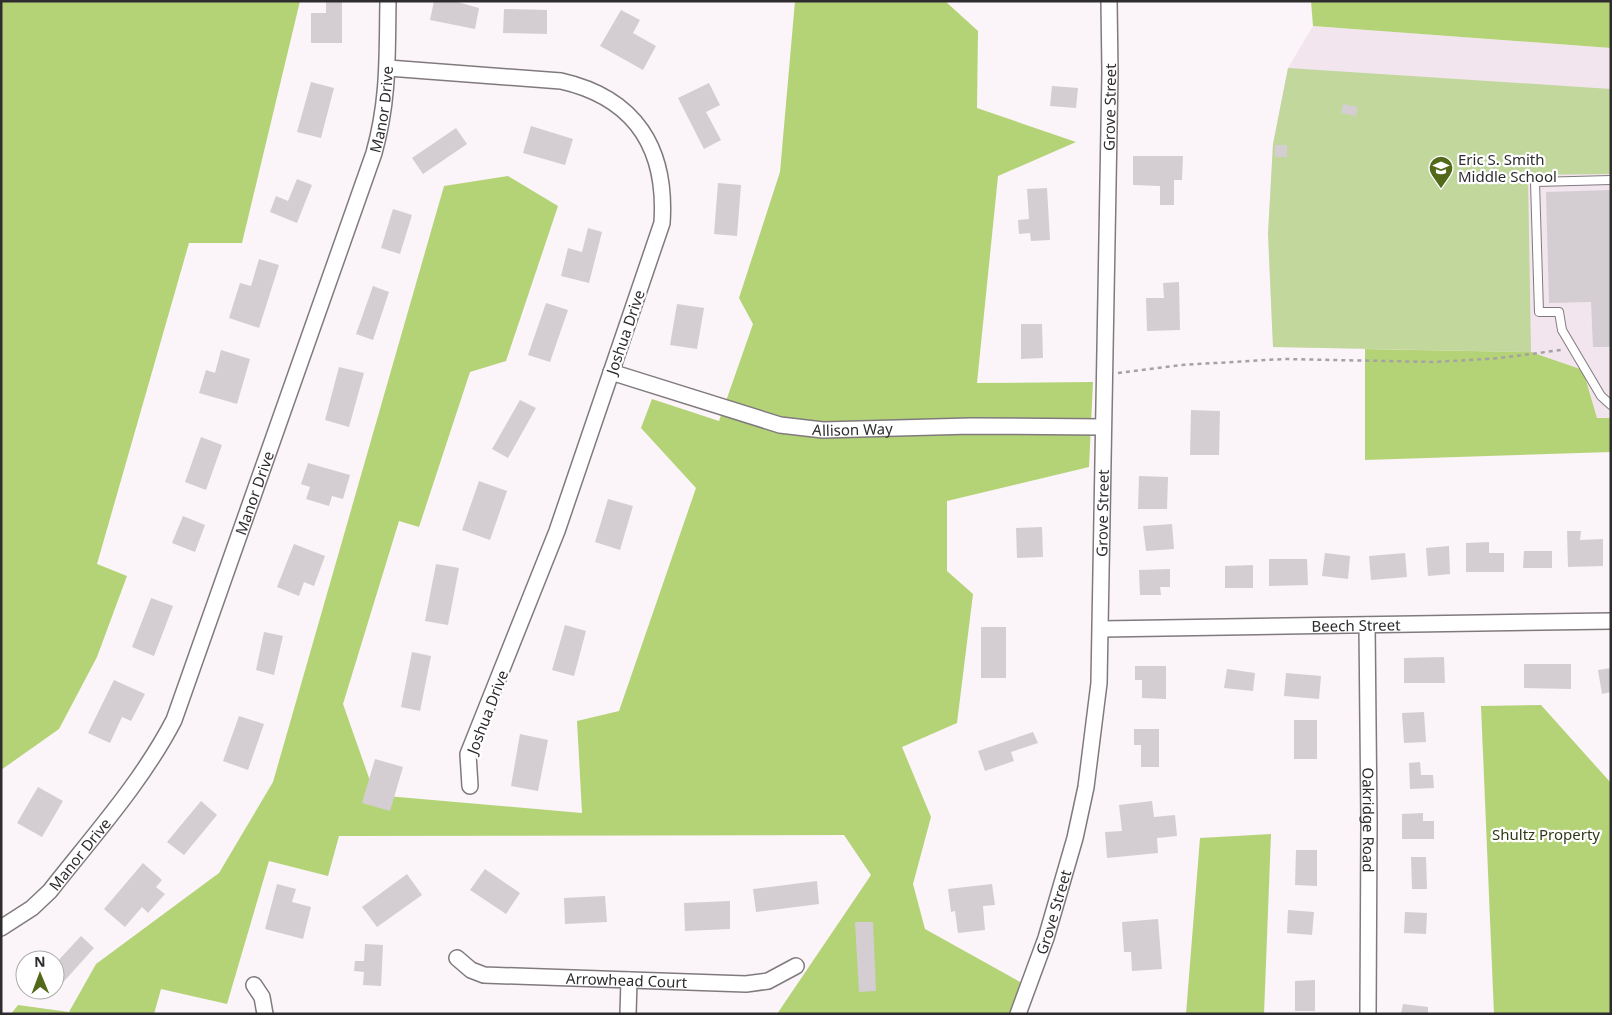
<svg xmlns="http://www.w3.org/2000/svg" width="1612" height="1015" viewBox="0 0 1612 1015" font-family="'Noto Sans',sans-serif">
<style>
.built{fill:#f2e5ee}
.green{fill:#c1d79c}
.forest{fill:#b4d376}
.building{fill:#d4ced2}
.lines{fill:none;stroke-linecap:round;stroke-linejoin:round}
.service-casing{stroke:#807a7e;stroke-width:10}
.minor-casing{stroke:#807a7e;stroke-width:18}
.path{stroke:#a6a1a4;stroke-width:2.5;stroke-dasharray:4 4;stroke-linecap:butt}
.service{stroke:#fff;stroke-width:8}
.minor{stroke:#fff;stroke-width:15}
.labels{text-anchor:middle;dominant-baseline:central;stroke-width:4.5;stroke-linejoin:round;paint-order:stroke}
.street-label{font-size:15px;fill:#2e2c2e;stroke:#fff}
.poi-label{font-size:15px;fill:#2e2c2e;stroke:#fff;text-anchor:start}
.park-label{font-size:15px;fill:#2f3b15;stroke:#fff}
</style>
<rect width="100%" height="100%" fill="#fbf4f8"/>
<!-- built -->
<path class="built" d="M1313 26 1611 48V418H1597L1583 370 1531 352 1273 347 1268 234 1273 144 1288 68Z"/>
<!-- green -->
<path class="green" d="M1288 68 1611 89V174L1528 175 1531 352 1273 347 1268 234 1273 144Z"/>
<!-- forest -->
<path class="forest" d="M1 1H300L242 243H189L97 564 127 576 97 657 59 729 1 770Z
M795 1H945L978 31 977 108 1076 142 998 176 977 383 1093 382 1089 467 947 501V571L973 594 957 723 902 747 931 817 913 884 925 929 1029 987 1018 1014H777L871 875 844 835 339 836 328 876 269 861 227 1004 161 989 154 1014H11L18 1005 69 1012 96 964 219 873 273 782 444 186 508 176 558 206 506 361 470 372 419 527 399 521 343 704 375 795 582 813 577 721 619 711 696 488 641 428 652 399 719 421 753 324 739 298 780 172Z
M1311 1H1611V48L1313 26Z
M1365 349 1531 352 1583 370 1597 418H1611V452L1365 460Z
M1541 705 1611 783V1014H1494L1481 706Z
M1271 834 1264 1014H1186L1200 838Z"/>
<!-- building -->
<path class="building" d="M326 1H342V43H311V13H326Z
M434 1H454L479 8 475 29 430 20Z
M504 9 547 10V34L503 33Z
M621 10 640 20 633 33 656 46 643 70 600 46Z
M311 82 334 88 321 138 297 132Z
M709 83 720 105 706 112 721 140 704 149 678 98Z
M1052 86 1078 88 1076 108 1050 106Z
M1343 104 1358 107 1356 116 1341 113Z
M531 126 573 139 565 165 523 153Z
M456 128 467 144 423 174 412 158Z
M1275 145H1287V157H1275Z
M1133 156H1183L1182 180H1174V205H1160V186L1133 185Z
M297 179 312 185 297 223 270 212 276 196 288 201Z
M718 183 741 185 737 236 714 234Z
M1047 188 1050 240 1031 241 1030 233 1019 234 1018 220 1029 219 1027 189Z
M1611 190V347H1593L1591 302 1549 303 1546 192Z
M393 209 412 215 400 254 381 248Z
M588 228 602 232 589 283 561 276 568 248 582 252Z
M259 259 279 265 259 328 229 318 240 283 251 286Z
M1179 282 1180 330 1147 331 1146 298H1164L1163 283Z
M373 286 389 292 373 340 356 334Z
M546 303 568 310 550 362 528 355Z
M677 304 704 308 697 349 670 345Z
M1021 324H1042L1043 358 1021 359Z
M221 350 250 359 237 404 199 393 206 370 215 373Z
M339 367 364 373 349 427 325 420Z
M520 400 536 408 508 458 492 449Z
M1191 410 1220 411 1219 455H1190Z
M201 437 222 445 206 490 185 482Z
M308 463 350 475 343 499 332 496 329 506 306 499 310 487 301 484Z
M1139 476 1168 477 1167 509H1138Z
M479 481 507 491 490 540 462 530Z
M608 499 633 506 620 550 595 542Z
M183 516 205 525 195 552 172 543Z
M1172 524 1174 549 1146 551 1143 526Z
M1042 527 1043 557 1017 558 1016 528Z
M1567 531H1581L1580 540 1603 539V566L1568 567Z
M1489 542V553H1504V572H1466V543Z
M294 544 325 556 314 586 304 582 299 596 277 587Z
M1449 546 1450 574 1428 576 1426 548Z
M1524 551H1552V568H1523Z
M1325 553 1350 556 1348 579 1322 576Z
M1405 553 1407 577 1371 580 1369 556Z
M1269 559H1307L1308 585 1269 586Z
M436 564 459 568 448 625 425 621Z
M1253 565V588H1225V566Z
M1170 569V587H1160L1161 595H1140L1139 570Z
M151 598 173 606 154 656 132 647Z
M565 625 586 631 574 676 552 670Z
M981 627H1006V678H981Z
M264 632 283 636 274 675 256 670Z
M412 652 431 656 420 711 401 707Z
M1444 657 1445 683H1404V658Z
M1524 664H1571V689L1524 688Z
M1135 666H1166V699L1142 698V680H1135Z
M1611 668V692L1602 694 1598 670Z
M1227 669 1255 673 1253 691 1224 688Z
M1286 673 1321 676 1319 699 1284 696Z
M114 680 145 694 131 721 122 717 110 743 88 733Z
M1424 712 1426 742 1404 743 1402 713Z
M239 716 264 724 248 770 223 761Z
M1294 720H1317V759H1294Z
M1134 729H1159V767H1141V745H1134Z
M1033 732 1038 743 1011 752 1014 761 985 771 978 751Z
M520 734 548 740 538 791 511 786Z
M375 759 403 767 390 811 362 803Z
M1420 762 1421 775H1433L1434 788 1410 789 1409 763Z
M38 787 63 801 42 837 17 823Z
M201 801 217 815 184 855 167 842Z
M1152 801 1154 817 1175 815 1177 836 1157 838 1158 853 1107 858 1105 832 1122 831 1119 805Z
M1423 813V821H1434V839H1402V814Z
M1296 850H1317V886L1295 885Z
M1411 857H1426L1427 889H1412Z
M143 863 162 880 156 887 165 894 148 913 142 907 125 927 104 909Z
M485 869 520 893 506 914 470 890Z
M407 874 422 895 377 927 362 907Z
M817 881 819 904 756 912 753 889Z
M277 884 296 889 292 902 311 907 303 939 265 929Z
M992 884 995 905 983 906 985 930 958 933 955 911 951 912 948 889Z
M605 896 607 922 565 924 564 898Z
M730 901V929L685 931 684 903Z
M1288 910 1314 912 1312 935 1287 933Z
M1405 912 1427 913 1426 934 1404 933Z
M1158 919 1162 969 1132 971 1131 952H1124L1122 922Z
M855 922H873L876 991 859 992Z
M81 936 94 948 58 988 55 985V964Z
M365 944 383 945 381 986 363 985 364 972 354 971 355 961H364Z
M1315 980V1011H1295V981Z
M1403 1004 1428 1007V1014H1401Z"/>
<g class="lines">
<defs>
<path id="service" d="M1611 180 1535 182 1539 312H1559L1562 330 1601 396 1611 405"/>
<g id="minor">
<path d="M388 68 561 81C636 98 667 149 662 223L557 531 468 754 470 786"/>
<path id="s1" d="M611 372 780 425 823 430 971 426 1103 427"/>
<path id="s2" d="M1367 625 1369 822 1368 1014"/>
<path id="s3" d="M1102 629 1611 621"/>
<path id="s4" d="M1 928 32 908 50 891C93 836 142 782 174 720L374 153C389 99 387 56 388 1"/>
<path id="s5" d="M457 958 471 970 484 975 746 984 768 981 796 966"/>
<path d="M254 985 262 997 265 1014"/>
<path d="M628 1014 629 980"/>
<path id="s6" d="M1018 1014 1046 938 1075 838 1086 787 1099 683 1110 72 1109 1"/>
</g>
</defs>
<!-- service casing -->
<use href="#service" class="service-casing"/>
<!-- minor casing -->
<use href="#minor" class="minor-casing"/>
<!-- path -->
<path class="path" d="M1118 373 1181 365 1284 359 1435 362 1500 358 1561 350"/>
<!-- service -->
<use href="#service" class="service"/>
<!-- minor -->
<use href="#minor" class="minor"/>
</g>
<!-- icons -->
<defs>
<symbol id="school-pin" viewBox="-11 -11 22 30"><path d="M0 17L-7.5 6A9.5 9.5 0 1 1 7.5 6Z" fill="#526919" stroke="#fff"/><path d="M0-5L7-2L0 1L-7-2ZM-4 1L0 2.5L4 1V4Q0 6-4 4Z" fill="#fff"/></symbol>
</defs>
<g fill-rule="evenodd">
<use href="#school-pin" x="1427" y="154" width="28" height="38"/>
</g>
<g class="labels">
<!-- street labels -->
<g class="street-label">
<text stroke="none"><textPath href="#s6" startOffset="918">Grove Street</textPath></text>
<text stroke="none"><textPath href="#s4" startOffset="919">Manor Drive</textPath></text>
<text transform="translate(625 332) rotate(-71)">Joshua Drive</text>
<text stroke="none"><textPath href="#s1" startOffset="250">Allison Way</textPath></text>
<text stroke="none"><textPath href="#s4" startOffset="514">Manor Drive</textPath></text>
<text stroke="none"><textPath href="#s6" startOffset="512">Grove Street</textPath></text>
<text stroke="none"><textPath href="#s3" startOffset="254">Beech Street</textPath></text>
<text transform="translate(487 712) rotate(-69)">Joshua Drive</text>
<text stroke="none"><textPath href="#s2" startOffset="195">Oakridge Road</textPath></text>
<text stroke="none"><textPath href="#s4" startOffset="109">Manor Drive</textPath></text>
<text stroke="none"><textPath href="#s6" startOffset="108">Grove Street</textPath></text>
<text stroke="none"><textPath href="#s5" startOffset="175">Arrowhead Court</textPath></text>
</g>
<!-- poi labels -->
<g class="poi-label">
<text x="1458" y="159">Eric S. Smith<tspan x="1458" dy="17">Middle School</tspan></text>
</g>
<!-- park labels -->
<g class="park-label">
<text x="1546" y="834">Shultz Property</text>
</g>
</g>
<!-- border -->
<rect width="1612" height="1015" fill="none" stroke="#2e2c2e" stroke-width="5"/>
<!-- north arrow -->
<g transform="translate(40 975) rotate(359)"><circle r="24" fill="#ffffff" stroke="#ababab"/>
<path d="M0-4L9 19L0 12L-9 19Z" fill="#526919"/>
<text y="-8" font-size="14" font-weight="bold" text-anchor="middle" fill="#2e2c2e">N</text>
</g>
</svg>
